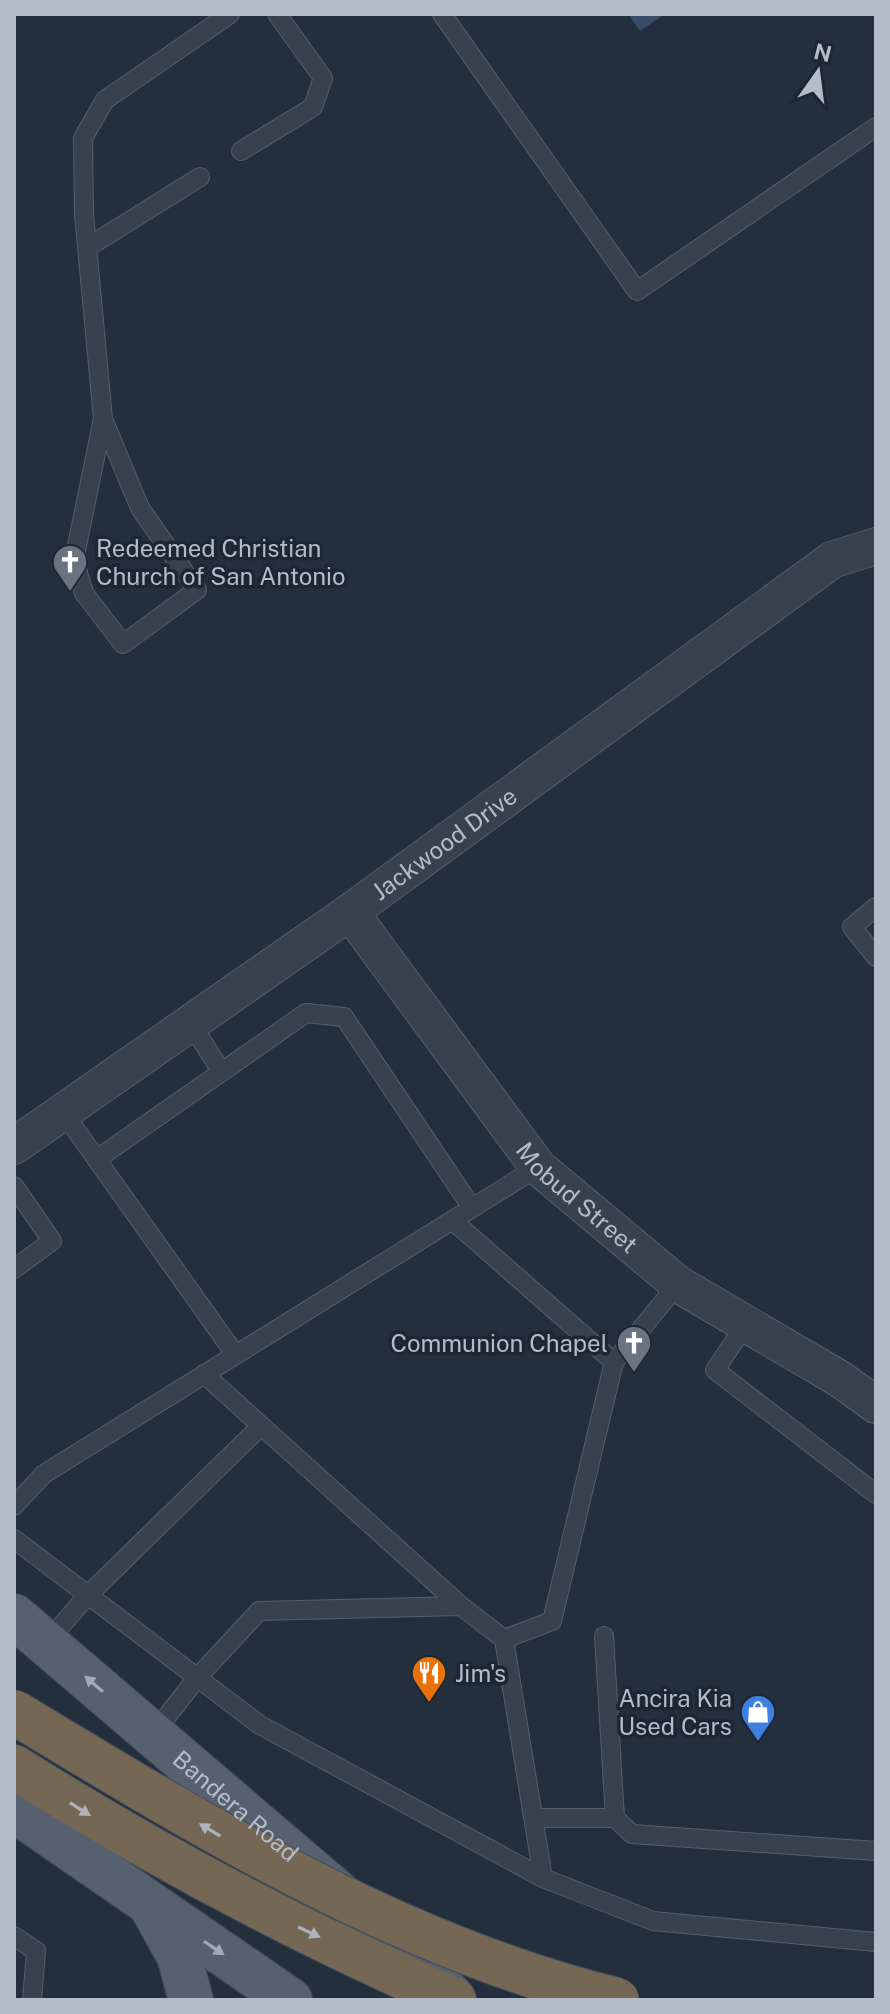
<svg xmlns="http://www.w3.org/2000/svg" width="890" height="2014" viewBox="0 0 890 2014" font-family="'Public Sans',sans-serif">
<style>
.water{fill:#394c67}
.lines{fill:none;stroke-linecap:round;stroke-linejoin:round}
.service-casing{stroke:#565f6c;stroke-width:20}
.minor-casing{stroke:#565f6c;stroke-width:38}
.primary-casing{stroke:#414a57;stroke-width:46}
.motorway-casing{stroke:#434c59;stroke-width:46}
.service{stroke:#38414e;stroke-width:18}
.minor{stroke:#38414e;stroke-width:36}
.primary{stroke:#56606e;stroke-width:44}
.motorway{stroke:#746855;stroke-width:44}
.motorway-bridge-casing{stroke:#434c59;stroke-width:46;stroke-linecap:butt}
.motorway-bridge{stroke:#746855;stroke-width:44}
.oneway{fill:#a1aab7}
.oneway2{fill:#aeb4bd}
.labels{text-anchor:middle;dominant-baseline:central;stroke-width:7;stroke-linejoin:round;paint-order:stroke}
.poi-label{font-size:24px;fill:#b4bcc9;stroke:#1d2633;text-anchor:start}
.street-label{font-size:24px;fill:#b4bcc9;stroke:#1d2633}
</style>
<rect width="100%" height="100%" fill="#242f3e"/>
<!-- water -->
<path class="water" d="M628 14H665L640 31Z"/>
<g class="lines">
<defs>
<path id="service" d="M442 14 637 291 876 127
M241 151 313 107 323 78 277 14
M88 247 200 177
M103 419 140 508 197 590 123 644 84 593 74 560 103 419 84 214 83 138 105 100 230 14
M876 907 852 927 876 957
M191 1024 222 1072
M63 1112 235 1354
M97 1159 306 1013 344 1017 472 1208
M14 1186 52 1241 14 1269
M452 1220 614 1362 552 1621 504 1639
M746 1324 715 1370 876 1494
M614 1362 678 1284
M204 1374 461 1606
M14 1506 44 1474 538 1167
M14 1539 260 1725 543 1878 653 1921 876 1942
M604 1636 615 1818
M46 1643 88 1595 261 1426
M153 1734 197 1678 259 1611 461 1606 504 1639 543 1878
M533 1818H615L632 1834 876 1851
M14 1936 36 1951 32 2000"/>
<g id="minor">
<path id="s1" d="M350 912 538 1167 678 1284 840 1379 876 1405"/>
<path id="s2" d="M14 1146 350 912 832 560 876 546"/>
</g>
<g id="primary">
<path id="s3" d="M14 1616 372 1922 451 1996"/>
<path d="M14 1810 290 2000"/>
<path d="M153 1909 179 1956 191 2000"/>
</g>
<path id="motorway" d="M14 1767C155 1856 301 1933 454 2000"/>
</defs>
<!-- service casing -->
<use href="#service" class="service-casing"/>
<!-- minor casing -->
<use href="#minor" class="minor-casing"/>
<!-- primary casing -->
<use href="#primary" class="primary-casing"/>
<!-- motorway casing -->
<use href="#motorway" class="motorway-casing"/>
<!-- service -->
<use href="#service" class="service"/>
<!-- minor -->
<use href="#minor" class="minor"/>
<!-- primary -->
<use href="#primary" class="primary"/>
<!-- motorway -->
<use href="#motorway" class="motorway"/>
<defs>
<path id="motorway-bridge" d="M14 1712C204 1827 399 1947 617 2000"/>
</defs>
<!-- motorway-bridge casing -->
<use href="#motorway-bridge" class="motorway-bridge-casing"/>
<!-- motorway-bridge -->
<use href="#motorway-bridge" class="motorway-bridge"/>
</g>
<!-- one-way arrows -->
<defs><path id="oneway-solid" d="M-6-.8H1V-3.2L6.5 0L1 3.2V.8H-6Z" transform="scale(2)"/></defs>
<g class="oneway">
<use href="#oneway-solid" transform="translate(94 1684) rotate(-139)"/>
<use href="#oneway-solid" transform="translate(214 1948) rotate(34)"/>
</g>
<g class="oneway2">
<use href="#oneway-solid" transform="translate(80 1809) rotate(32)"/>
<use href="#oneway-solid" transform="translate(210 1830) rotate(-149)"/>
<use href="#oneway-solid" transform="translate(309 1932) rotate(25)"/>
</g>
<!-- icons -->
<defs>
<symbol id="church-pin" viewBox="-11 -11 22 30"><path d="M0 17L-7.5 6A9.5 9.5 0 1 1 7.5 6Z" fill="#6b7280" stroke="#1d2633"/><path d="M-1.2-6h2.4v3.5h3.3v2.4h-3.3V6h-2.4V-.1h-3.3v-2.4h3.3Z" fill="#fff"/></symbol>
<symbol id="restaurant-pin" viewBox="-11 -11 22 30"><path d="M0 17L-7.5 6A9.5 9.5 0 1 1 7.5 6Z" fill="#e8710a" stroke="#1d2633"/><path d="M-5-6h1v4h1v-4h1v4h1v-4h1v5L-1.5 .5V6h-2V.5L-5-1ZM5-6V6H3V1.5H1.5Q1.5-4 5-6Z" fill="#fff"/></symbol>
<symbol id="shop-pin" viewBox="-11 -11 22 30"><path d="M0 17L-7.5 6A9.5 9.5 0 1 1 7.5 6Z" fill="#3f7fe0" stroke="#1d2633"/><path d="M-5-2.5h2.3a2.7 3.5 0 0 1 5.4 0H5L5.5 6h-11ZM-1.5-2.5h3a1.5 2.3 0 0 0-3 0Z" fill="#fff"/></symbol>
</defs>
<g fill-rule="evenodd">
<use href="#church-pin" x="50" y="542" width="40" height="54"/>
<use href="#church-pin" x="614" y="1323" width="40" height="54"/>
<use href="#restaurant-pin" x="409" y="1653" width="40" height="54"/>
<use href="#shop-pin" x="738" y="1692" width="40" height="54"/>
</g>
<g class="labels">
<!-- poi labels -->
<g class="poi-label">
<text x="96" y="548">Redeemed Christian<tspan x="96" dy="28">Church of San Antonio</tspan></text>
<text x="608" y="1343" text-anchor="end">Communion Chapel</text>
<text x="455" y="1673">Jim's</text>
<text x="732" y="1698" text-anchor="end">Ancira Kia<tspan x="732" dy="28">Used Cars</tspan></text>
</g>
<!-- street labels -->
<g class="street-label">
<text stroke="none"><textPath href="#s2" startOffset="526">Jackwood Drive</textPath></text>
<text stroke="none"><textPath href="#s1" startOffset="366">Mobud Street</textPath></text>
<text stroke="none"><textPath href="#s3" startOffset="292">Bandera Road</textPath></text>
</g>
</g>
<!-- border -->
<rect width="890" height="2014" fill="none" stroke="#b4bcc9" stroke-width="32"/>
<!-- north arrow -->
<g transform="translate(818 72) rotate(14)" stroke="#1d2633" stroke-width="6" paint-order="stroke">
<path d="M0-6L14 30L0 20L-14 30Z" fill="#b4bcc9"/>
<text y="-12" font-size="22" font-weight="bold" text-anchor="middle" fill="#b4bcc9">N</text>
</g>
</svg>
